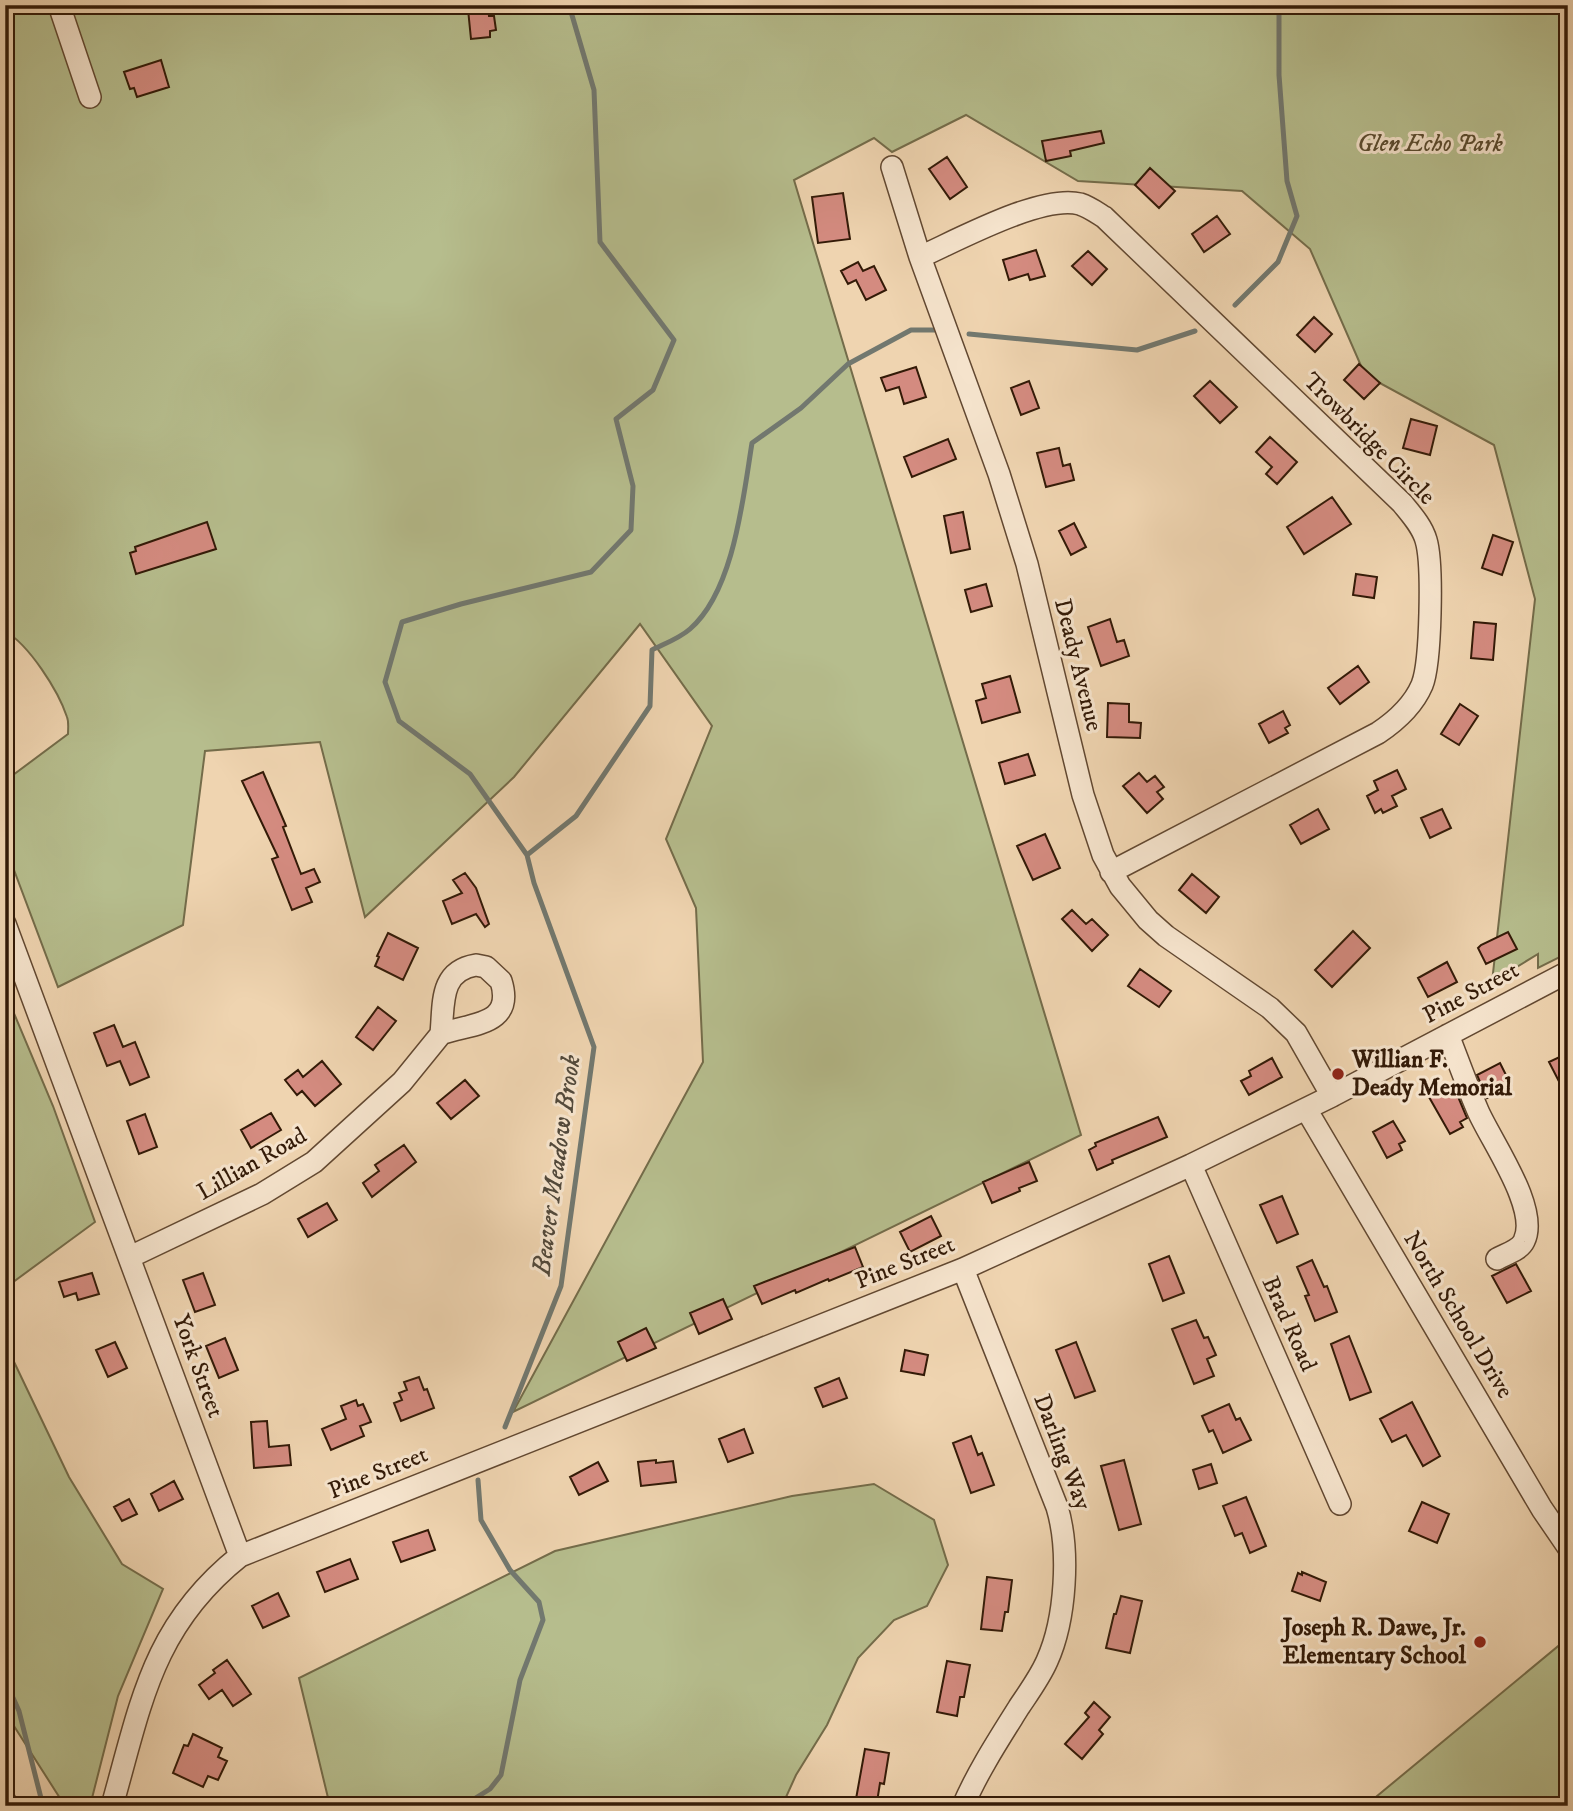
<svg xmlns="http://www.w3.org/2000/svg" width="1573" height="1811" viewBox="0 0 1573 1811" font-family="'IM FELL DW Pica',serif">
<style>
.green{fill:#b6bd8d;stroke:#746c4a;stroke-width:2}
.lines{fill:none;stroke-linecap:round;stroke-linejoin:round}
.stream{stroke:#72786f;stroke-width:5}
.building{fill:#d48b80;stroke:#331a07;stroke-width:2}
.minor-casing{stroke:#624831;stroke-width:24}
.minor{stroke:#f5e3cc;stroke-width:21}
.poi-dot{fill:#8f2418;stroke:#f5e3cc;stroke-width:2.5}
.labels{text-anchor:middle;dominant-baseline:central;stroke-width:6;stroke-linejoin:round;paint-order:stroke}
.park-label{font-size:24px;font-style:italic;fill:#5a4b2f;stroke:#f5e3cc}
.street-label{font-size:24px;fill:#331a07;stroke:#f5e3cc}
.poi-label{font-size:24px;font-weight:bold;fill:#331a07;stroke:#f5e3cc;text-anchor:start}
.water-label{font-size:26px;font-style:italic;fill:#52493b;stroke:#f5e3cc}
</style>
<rect width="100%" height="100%" fill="#efd4b0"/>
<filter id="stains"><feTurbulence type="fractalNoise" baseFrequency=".00286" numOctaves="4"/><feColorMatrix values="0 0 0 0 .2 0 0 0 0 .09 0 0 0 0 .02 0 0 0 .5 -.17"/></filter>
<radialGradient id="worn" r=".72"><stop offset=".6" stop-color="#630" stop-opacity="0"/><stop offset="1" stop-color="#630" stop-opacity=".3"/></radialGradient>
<!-- green -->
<path class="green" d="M5 5H1568V953L1538 968V954L1492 982 1535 599 1494 445 1365 375 1310 249 1242 191 1078 181 966 115 892 152 874 138 794 180 1081 1135 513 1412 703 1062 696 908 666 839 712 726 640 624 514 777 365 917 320 742 205 751 183 925 58 987 5 846V781L68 734C68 728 69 722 67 717 58 690 29 645 5 631Z
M5 992 53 1106 95 1222 5 1288Z
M5 1343 69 1477 122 1564 163 1589 118 1696 90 1806H65L5 1712Z
M874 1484 934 1520 948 1565 927 1606 894 1620 858 1658 827 1725 796 1775 782 1806H330L299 1678 555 1551 792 1496Z
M1568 1638V1806H1365Z"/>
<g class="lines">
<!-- stream -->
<path class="stream" d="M1235 305 1278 262 1297 216 1287 181 1279 75V5
M969 334 1137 350 1195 331
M527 855 576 816 650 706 652 650C664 644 680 638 690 629 734 591 743 498 752 443L801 408 848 364 911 330H936
M505 1427 561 1286 594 1047 534 883 527 855 470 774 399 721 385 682 402 622 461 604 591 572 631 530 633 486 616 419 653 390 674 340 600 242 594 90 569 5
M5 1680 19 1711 43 1806
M450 1806 474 1799 490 1789 501 1775 520 1680 543 1620 539 1602 510 1570 481 1520 478 1480"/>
</g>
<!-- building -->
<path class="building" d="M488 6 489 16H494L496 30 490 31V37L471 39 468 9Z
M161 60 169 87 137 97 134 88 130 89 124 72Z
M1101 131 1104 143 1070 151 1071 156 1046 161 1042 141Z
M947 157 967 187 950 199 929 169Z
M1150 168 1175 191 1159 208 1135 185Z
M843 193 850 239 818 243 812 197Z
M1217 216 1230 234 1204 252 1192 234Z
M1036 250 1045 276 1030 280 1028 274 1009 280 1003 260Z
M1088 251 1107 269 1092 285 1072 266Z
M858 262 863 271 874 266 886 290 866 300 856 280 848 284 841 271Z
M1314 317 1332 334 1315 352 1297 335Z
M1359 364 1380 383 1364 399 1344 380Z
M916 367 926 397 904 404 899 387 886 391 881 378Z
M1029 381 1039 408 1021 415 1011 388Z
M1210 381 1237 407 1220 423 1194 396Z
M1411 419 1437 426 1430 455 1403 448Z
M1270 437 1297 462 1277 484 1266 474 1272 467 1256 452Z
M948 439 956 459 912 477 904 457Z
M1059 448 1063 466 1070 464 1074 480 1046 487 1037 453Z
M1332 497 1351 524 1304 554 1287 527Z
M963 512 970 549 951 553 944 516Z
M207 522 216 549 136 574 130 553 136 551 135 547Z
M1074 523 1086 547 1071 555 1059 531Z
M1493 535 1513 542 1502 575 1482 568Z
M1356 574 1377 577 1374 598 1353 595Z
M986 584 992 606 971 612 965 590Z
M1110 619 1117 642 1124 640 1129 656 1101 666 1088 627Z
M1474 622 1496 624 1493 660 1471 658Z
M1358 666 1369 682 1340 704 1328 688Z
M1010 676 1020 712 982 723 976 701 986 698 982 684Z
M1108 703 1129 704V722L1141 723 1140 738 1107 737Z
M1460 704 1478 716 1459 745 1441 734Z
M1283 711 1290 725 1285 728 1288 733 1269 743 1259 724Z
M1028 754 1035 775 1005 784 999 763Z
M1397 770 1406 789 1392 796 1397 806 1383 813 1381 809 1375 813 1367 796 1378 790 1374 781Z
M263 772 286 826 283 827 301 874 314 869 320 882 306 888 312 902 292 910 272 859 278 857 242 781Z
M1139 773 1147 782 1155 776 1164 787 1157 792 1163 799 1147 813 1123 786Z
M1318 809 1329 829 1301 844 1290 825Z
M1442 809 1451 828 1430 838 1421 818Z
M1045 834 1060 868 1033 880 1017 846Z
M465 873 476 888 489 924 485 927 476 914 452 924 443 901 462 893 453 880Z
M1192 874 1219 897 1206 913 1179 890Z
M1072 910 1086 924 1092 919 1108 935 1092 951 1062 919Z
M1353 931 1370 948 1332 987 1315 970Z
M1508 932 1517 949 1486 964 1478 948 1481 945Z
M388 933 418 948 403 980 375 966 379 957 377 956Z
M1447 962 1457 982 1428 997 1418 978Z
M1140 969 1171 991 1159 1007 1128 986Z
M378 1007 396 1021 373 1050 356 1037Z
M114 1025 123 1047 135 1042 149 1077 130 1085 120 1061 107 1066 94 1033Z
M1568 1053V1099L1549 1062Z
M1272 1058 1282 1077 1249 1095 1241 1081 1251 1076 1249 1071Z
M322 1061 341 1084 315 1106 302 1091 297 1095 285 1080 298 1070 303 1077Z
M1500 1063 1511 1085 1487 1098 1477 1075Z
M465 1080 479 1096 451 1119 437 1103Z
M1454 1087 1467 1118 1460 1122 1463 1127 1450 1134 1429 1097 1441 1090 1443 1093Z
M271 1113 281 1130 251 1148 241 1130Z
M145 1114 157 1147 139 1154 127 1121Z
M1158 1117 1167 1137 1112 1160 1113 1163 1097 1170 1089 1150 1096 1146 1095 1143Z
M1393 1121 1405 1141 1399 1144 1402 1150 1387 1158 1373 1132Z
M404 1145 416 1162 372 1197 363 1183 379 1171 375 1165Z
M1029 1162 1037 1181 1019 1188 1020 1191 992 1203 983 1182Z
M1282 1196 1298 1234 1277 1243 1260 1205Z
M327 1203 337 1220 308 1237 298 1219Z
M931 1216 941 1236 910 1252 900 1232Z
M855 1247 863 1267 829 1281 828 1279 796 1293 795 1290 762 1304 754 1286Z
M1169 1256 1184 1293 1163 1301 1149 1264Z
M1312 1260 1324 1287 1327 1286 1337 1312 1315 1321 1305 1296 1309 1295 1297 1267Z
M1516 1264 1531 1291 1507 1303 1492 1276Z
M92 1273 99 1294 78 1300 76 1293 64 1297 59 1282Z
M203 1273 215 1305 195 1312 183 1280Z
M723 1299 732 1319 699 1334 690 1313Z
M1196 1320 1204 1338 1208 1337 1216 1355 1207 1359 1214 1376 1194 1384 1172 1329Z
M646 1328 656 1348 627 1361 618 1342Z
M1349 1336 1371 1392 1350 1400 1331 1344Z
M225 1338 238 1370 219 1378 206 1346Z
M115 1342 127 1368 108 1377 96 1350Z
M1076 1342 1095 1391 1075 1398 1056 1350Z
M905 1350 928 1355 924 1375 901 1371Z
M419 1377 424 1390 427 1389 434 1408 401 1421 394 1403 402 1400 399 1393 407 1390 404 1382Z
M839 1378 847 1398 823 1407 815 1388Z
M356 1400 358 1406 363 1404 371 1422 360 1426 364 1436 331 1450 322 1429 346 1419 341 1406Z
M1412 1402 1440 1456 1423 1466 1406 1435 1392 1442 1380 1419Z
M1229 1404 1236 1420 1240 1418 1251 1440 1223 1453 1213 1430 1209 1432 1202 1416Z
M267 1421 269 1447 289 1445 291 1465 254 1468 251 1422Z
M744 1429 753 1453 728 1462 719 1439Z
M971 1436 978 1455 982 1453 994 1485 971 1493 953 1443Z
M656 1460V1463L673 1461 676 1482 641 1486 638 1462Z
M1124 1460 1141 1524 1119 1530 1101 1466Z
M598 1462 608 1481 579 1495 570 1477Z
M1211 1464 1217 1483 1199 1489 1193 1470Z
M174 1481 183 1499 159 1511 151 1494Z
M1246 1497 1266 1546 1250 1553 1242 1533 1235 1536 1223 1506Z
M129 1499 137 1514 122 1521 114 1507Z
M1422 1502 1449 1514 1437 1543 1409 1531Z
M428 1530 435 1550 401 1562 393 1542Z
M350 1559 358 1579 325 1592 317 1572Z
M1302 1572 1326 1582 1320 1601 1292 1591 1298 1573 1302 1575Z
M987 1577 1012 1580 1008 1612H1005L1002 1631 981 1629Z
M278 1593 289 1616 263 1628 252 1606Z
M1121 1596 1142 1601 1130 1653 1106 1648 1114 1614H1116Z
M227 1660 251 1694 233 1706 222 1690 209 1699 199 1685 215 1673 213 1670Z
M947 1661 970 1665 964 1697H960L957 1716 937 1712Z
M1094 1702 1110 1717 1099 1730 1103 1734 1082 1759 1065 1744 1089 1717 1085 1713Z
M193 1734 222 1748 218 1757 227 1761 218 1780 208 1776 203 1787 173 1773 184 1745 188 1746Z
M865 1749 889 1753 884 1784 880 1783 877 1802 856 1799Z"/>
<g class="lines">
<defs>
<path id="minor" d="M59 5 90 97
M892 167 920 257 999 474 1027 564 1083 795 1103 855 1120 886 1148 920 1166 936 1270 1008 1296 1033 1332 1096
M920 257C958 240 1042 194 1080 204 1089 207 1096 212 1104 217L1402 503C1411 514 1422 526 1426 540 1433 563 1431 663 1422 685 1413 706 1396 721 1378 733L1111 872
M5 924 240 1556
M476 965 486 967 501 981C515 1026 471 1023 441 1034 444 1004 439 971 476 965Z
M1448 1035C1458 1060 1467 1086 1478 1111 1491 1141 1540 1209 1524 1241 1520 1250 1506 1254 1497 1259
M1306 1109 1542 1509 1568 1547
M1191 1165 1340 1504
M130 1257 262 1194 314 1162 402 1082 441 1034
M963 1269 1057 1507C1070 1550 1066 1619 1047 1661 1040 1677 1029 1692 1019 1707 999 1739 978 1771 963 1806
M5 1801 7 1806
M112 1806C141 1704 152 1626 240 1556L963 1269 1191 1165 1332 1096 1568 972"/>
</defs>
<!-- minor casing -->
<use href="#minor" class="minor-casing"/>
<!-- minor -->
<use href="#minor" class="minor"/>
</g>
<!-- markers -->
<g class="poi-dot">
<circle cx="1338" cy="1074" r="7"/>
<circle cx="1480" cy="1642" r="7"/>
</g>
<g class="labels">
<!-- park labels -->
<g class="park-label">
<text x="1430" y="144">Glen Echo Park</text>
</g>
<!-- street labels -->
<g class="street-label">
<text transform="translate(1369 439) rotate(45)">Trowbridge Circle</text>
<text transform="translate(1078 665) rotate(76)">Deady Avenue</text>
<text transform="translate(1471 993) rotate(-28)">Pine Street</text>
<text transform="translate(252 1164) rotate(-30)">Lillian Road</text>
<text transform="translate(905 1263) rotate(-22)">Pine Street</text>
<text transform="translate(1458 1315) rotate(59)">North School Drive</text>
<text transform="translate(1289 1324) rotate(66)">Brad Road</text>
<text transform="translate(198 1366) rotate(70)">York Street</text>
<text transform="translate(1062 1452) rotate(69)">Darling Way</text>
<text transform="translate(378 1473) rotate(-22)">Pine Street</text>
</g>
<!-- poi labels -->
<g class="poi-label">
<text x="1352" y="1060">Willian F.<tspan x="1352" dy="28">Deady Memorial</tspan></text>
<text x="1466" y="1628" text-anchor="end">Joseph R. Dawe, Jr.<tspan x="1466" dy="28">Elementary School</tspan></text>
</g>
<!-- water labels -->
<g class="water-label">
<text transform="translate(557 1165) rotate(-82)">Beaver Meadow Brook</text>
</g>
</g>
<!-- margin -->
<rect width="1573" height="1811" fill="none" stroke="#efd4b0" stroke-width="28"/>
<rect x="7" y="7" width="1559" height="1797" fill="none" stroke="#331a07" stroke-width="3.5"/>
<rect x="14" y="14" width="1545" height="1783" fill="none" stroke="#331a07" stroke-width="2"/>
<rect width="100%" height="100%" filter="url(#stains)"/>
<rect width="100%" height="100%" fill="url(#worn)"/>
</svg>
